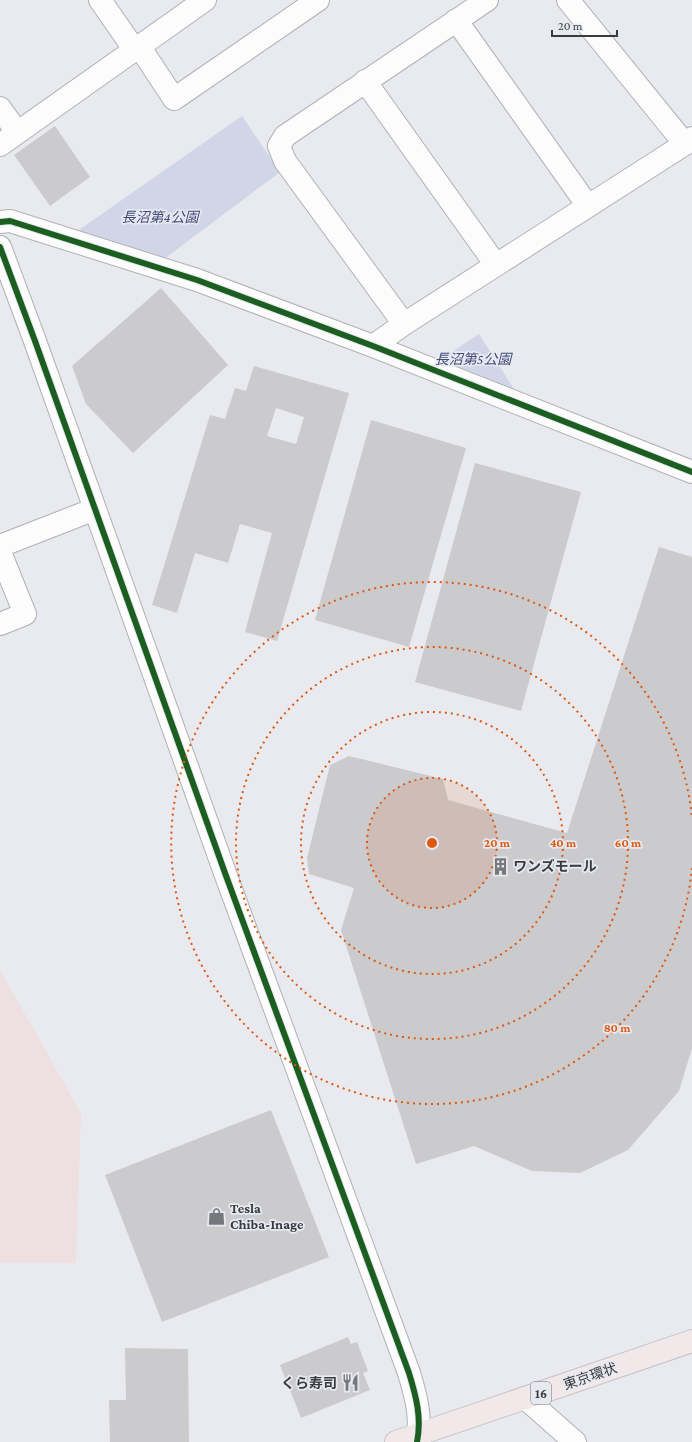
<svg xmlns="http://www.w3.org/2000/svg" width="692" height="1442" viewBox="0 0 692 1442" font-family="'Crimson Pro','Noto Sans JP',serif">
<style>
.industrial{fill:#eee0e1}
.green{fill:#d0d5e8}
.building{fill:#cbcbcd;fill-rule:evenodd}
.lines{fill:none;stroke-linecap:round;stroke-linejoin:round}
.minor-casing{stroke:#b0b1b5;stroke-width:24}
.highway-casing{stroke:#c4c5c8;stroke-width:24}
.minor{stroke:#fcfcfd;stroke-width:22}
.highway{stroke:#f2e7e9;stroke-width:22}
.cycleway-casing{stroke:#e7e9f1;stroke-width:8}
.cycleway{stroke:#1b5e20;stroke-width:6}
.ring{fill:none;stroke:#df580e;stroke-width:2;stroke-dasharray:2 4}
.labels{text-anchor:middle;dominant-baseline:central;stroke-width:3.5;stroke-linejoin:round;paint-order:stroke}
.shield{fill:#e7e9f1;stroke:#6e6f74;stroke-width:1}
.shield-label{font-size:13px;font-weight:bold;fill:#3a3b3e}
.park-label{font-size:14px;font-style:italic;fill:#434b79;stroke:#e7e9f1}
.poi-label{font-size:14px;font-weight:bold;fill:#3a3b3e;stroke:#e7e9f1;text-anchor:start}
.street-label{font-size:14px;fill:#3a3b3e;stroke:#e7e9f1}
.centre{fill:#df580e;stroke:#e7e9f1;stroke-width:2}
.ring-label{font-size:12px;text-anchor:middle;font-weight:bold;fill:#df580e;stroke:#e7e9f1;stroke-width:3.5;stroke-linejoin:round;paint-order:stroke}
</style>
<rect width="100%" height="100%" fill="#e9eaef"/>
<!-- industrial -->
<path class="industrial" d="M0 970 81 1113 76 1263H0Z"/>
<!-- green -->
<path class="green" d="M242 116 280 172 164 259 76 232Z
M479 334 521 400 435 363Z"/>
<!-- building -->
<path class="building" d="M55 126 90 177 50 206 14 155Z
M161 288 228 365 133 453 86 404 72 366Z
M254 366 349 393 277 641 245 632 272 533 240 524 228 563 195 553 177 613 152 605 210 415 225 419 235 388 246 391ZM276 408 304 417 296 444 267 436Z
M371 420 466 448 409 647 315 620Z
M475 463 581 492 521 711 415 682Z
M659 547 692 557V1048L679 1091 628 1150 580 1173 532 1171 474 1146 416 1164 341 930 354 888 309 874 307 858 330 765 349 756 443 779 448 800 567 833Z
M271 1110 329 1257 162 1322 105 1175Z
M348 1337 351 1344 357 1342 368 1371 363 1373 370 1390 301 1418 280 1365Z
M125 1348 188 1349 189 1442H110L109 1400H126Z"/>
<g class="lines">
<defs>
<path id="minor" d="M100 0 134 49
M568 0 685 144
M456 20 588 206
M139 46 174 99 318 0
M365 81 496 265
M0 108 17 132
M0 145 205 0
M0 222 10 221 197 280 373 346 692 472
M0 247 35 341 225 873 409 1373C416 1396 422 1418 417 1442
M404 324 285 161 279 146 285 136 487 0
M373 346 404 324 685 144 692 138
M0 546 95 509
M0 552 25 614 0 624
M525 1398 575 1442"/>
<path id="highway" d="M396 1442 692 1341"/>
</defs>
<!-- minor casing -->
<use href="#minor" class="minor-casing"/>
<!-- highway casing -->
<use href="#highway" class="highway-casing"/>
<!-- minor -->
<use href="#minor" class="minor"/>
<!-- highway -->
<use href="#highway" class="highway"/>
<defs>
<path id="cycleway" d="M0 222 10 221 197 280 373 346 692 472
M0 247 35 341 225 873 409 1373C416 1396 422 1418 417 1442"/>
</defs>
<!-- cycleway casing -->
<use href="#cycleway" class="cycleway-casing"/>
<!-- cycleway -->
<use href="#cycleway" class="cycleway"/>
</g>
<!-- distance rings -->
<circle cx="432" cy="843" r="65" fill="#df580e" fill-opacity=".12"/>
<g class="ring">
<circle cx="432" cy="843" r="65"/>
<circle cx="432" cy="843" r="131"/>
<circle cx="432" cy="843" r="196"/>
<path d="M692 868A261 261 0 1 1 692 818"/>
</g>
<!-- icons -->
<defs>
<symbol id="building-bare" viewBox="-9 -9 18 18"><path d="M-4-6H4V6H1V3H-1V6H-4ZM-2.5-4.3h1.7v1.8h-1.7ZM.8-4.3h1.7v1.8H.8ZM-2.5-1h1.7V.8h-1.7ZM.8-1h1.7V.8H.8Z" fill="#77787c" stroke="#e7e9f1" stroke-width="2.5" paint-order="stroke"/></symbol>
<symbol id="shop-bare" viewBox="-9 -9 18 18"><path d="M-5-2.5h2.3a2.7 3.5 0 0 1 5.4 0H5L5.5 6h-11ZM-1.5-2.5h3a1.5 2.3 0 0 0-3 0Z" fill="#77787c" stroke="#e7e9f1" stroke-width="2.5" paint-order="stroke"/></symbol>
<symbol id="restaurant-bare" viewBox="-9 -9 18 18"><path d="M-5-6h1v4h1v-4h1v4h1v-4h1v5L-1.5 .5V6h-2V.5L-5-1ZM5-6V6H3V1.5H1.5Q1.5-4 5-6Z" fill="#77787c" stroke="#e7e9f1" stroke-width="2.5" paint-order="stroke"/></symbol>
</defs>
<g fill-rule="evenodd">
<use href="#building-bare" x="488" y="854" width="25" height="25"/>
<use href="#shop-bare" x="204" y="1204" width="25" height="25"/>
<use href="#restaurant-bare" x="338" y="1370" width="25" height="25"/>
</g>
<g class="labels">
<!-- shield labels -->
<rect class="shield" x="531" y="1382" width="20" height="22" rx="3"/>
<g class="shield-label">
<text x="541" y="1393">16</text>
</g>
<!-- park labels -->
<g class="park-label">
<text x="160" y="217">長沼第4公園</text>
<text x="473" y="359">長沼第5公園</text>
</g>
<!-- poi labels -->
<g class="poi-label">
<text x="513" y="866">ワンズモール</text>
<text x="230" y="1208">Tesla<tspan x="230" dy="16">Chiba-Inage</tspan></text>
<text x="337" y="1383" text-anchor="end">くら寿司</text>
</g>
<!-- street labels -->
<g class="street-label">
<text transform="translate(590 1376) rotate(-19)">東京環状</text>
</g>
</g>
<circle cx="432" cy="843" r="6" class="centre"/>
<g class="ring-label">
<text x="497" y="847">20 m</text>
<text x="563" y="847">40 m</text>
<text x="628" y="847">60 m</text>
<text x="617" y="1032">80 m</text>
</g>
<!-- scale -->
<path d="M552 30v6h65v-6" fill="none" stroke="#3a3b3e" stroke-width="2"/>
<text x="558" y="30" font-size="12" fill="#3a3b3e" stroke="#e7e9f1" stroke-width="3" paint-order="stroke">20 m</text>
</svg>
